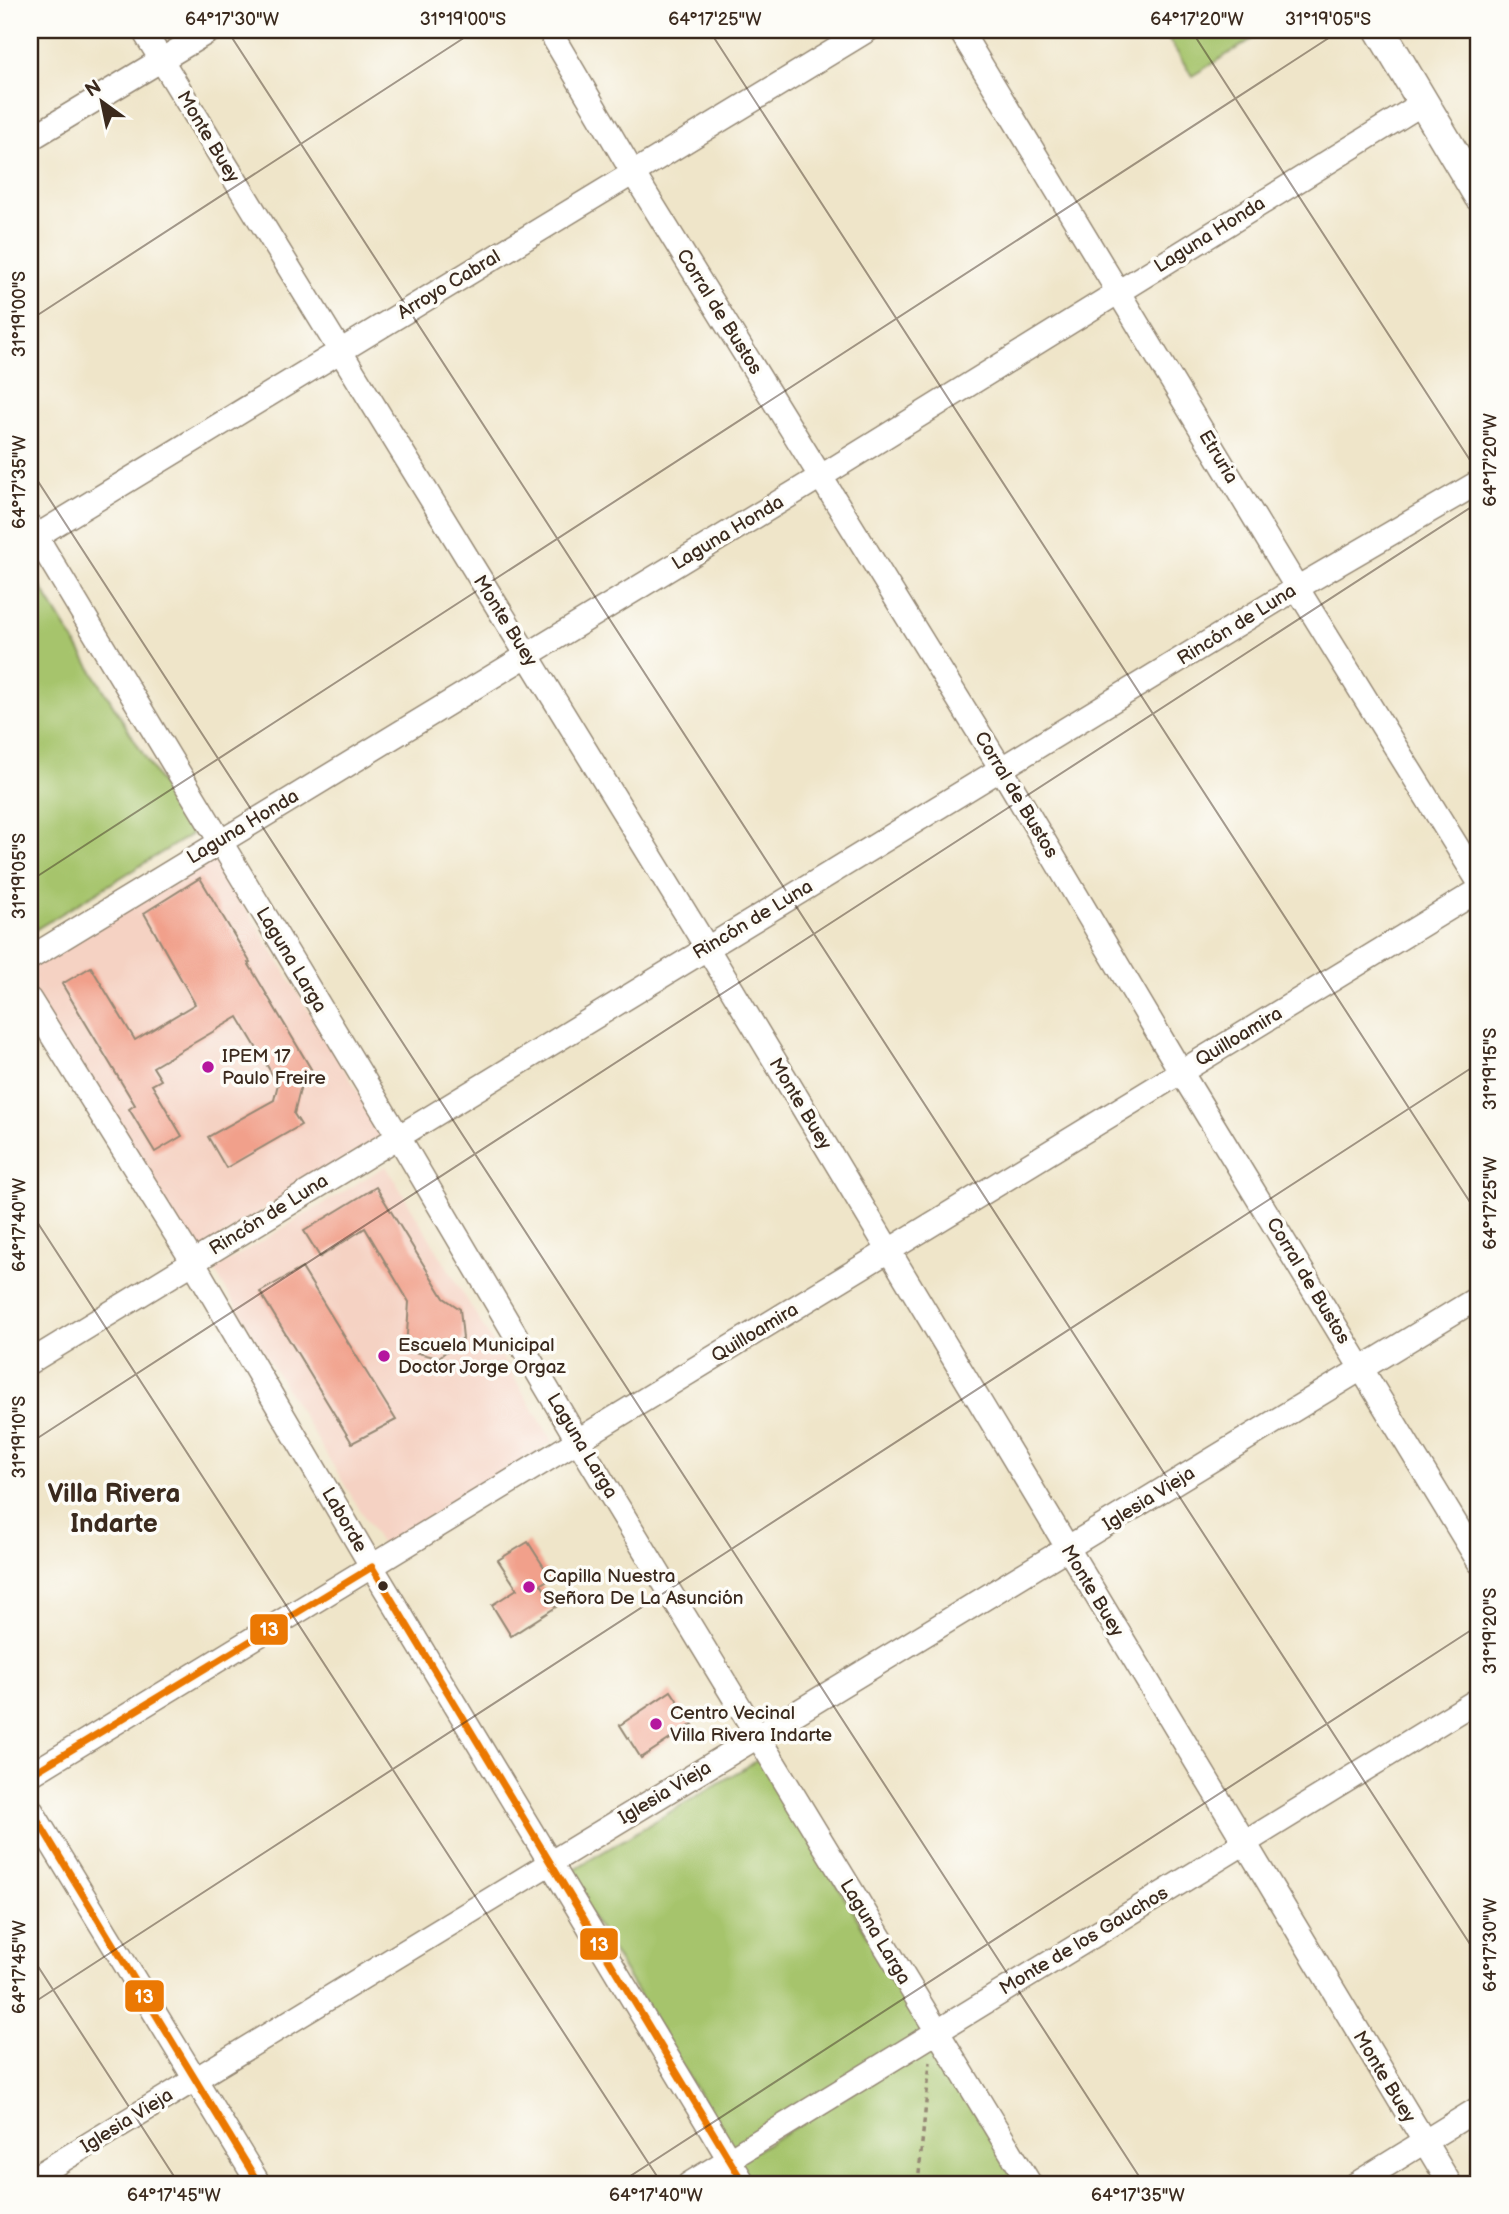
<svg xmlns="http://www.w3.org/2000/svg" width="1509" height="2214" viewBox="0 0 1509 2214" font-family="'Balsamiq Sans',sans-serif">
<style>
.built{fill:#f5d2c3}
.green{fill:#a6c46c;stroke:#707745;stroke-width:2}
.building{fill:#f1a08b}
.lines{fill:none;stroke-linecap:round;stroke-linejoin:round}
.minor-casing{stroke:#958874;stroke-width:26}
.major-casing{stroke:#958874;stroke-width:33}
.path{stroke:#958874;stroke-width:3.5;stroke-dasharray:5 5;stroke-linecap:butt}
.minor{stroke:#fff;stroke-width:23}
.major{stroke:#fff;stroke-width:30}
.bus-1-casing{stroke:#fdfcf7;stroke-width:12}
.bus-1{stroke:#eb7803;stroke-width:7}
.ticks{fill:none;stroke:#3b2a1e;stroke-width:2;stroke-opacity:0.45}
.poi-dot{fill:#b5179e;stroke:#fdfcf7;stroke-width:2.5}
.bus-dot{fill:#3b2a1e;stroke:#fdfcf7;stroke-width:2.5}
.labels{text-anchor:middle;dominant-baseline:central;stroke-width:7;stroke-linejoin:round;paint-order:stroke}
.street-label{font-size:19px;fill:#3b2a1e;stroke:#fdfcf7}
.poi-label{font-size:19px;fill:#3b2a1e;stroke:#fdfcf7;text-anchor:start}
.district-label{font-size:26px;font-weight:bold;fill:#3b2a1e;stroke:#fdfcf7}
.line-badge{stroke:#fdfcf7;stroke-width:2.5}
.badge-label{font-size:19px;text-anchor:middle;font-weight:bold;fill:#fff}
.neatline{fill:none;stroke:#3b2a1e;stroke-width:2.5}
.ticks-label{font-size:18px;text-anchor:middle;fill:#3b2a1e}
</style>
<rect width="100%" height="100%" fill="#fdfcf7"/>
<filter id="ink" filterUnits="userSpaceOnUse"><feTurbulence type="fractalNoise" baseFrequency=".0143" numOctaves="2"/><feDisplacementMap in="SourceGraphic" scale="14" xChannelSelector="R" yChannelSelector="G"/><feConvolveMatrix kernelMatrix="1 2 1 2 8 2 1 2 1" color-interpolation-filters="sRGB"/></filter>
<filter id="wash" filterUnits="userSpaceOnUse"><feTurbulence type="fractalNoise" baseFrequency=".00686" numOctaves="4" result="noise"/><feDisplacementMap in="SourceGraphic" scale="28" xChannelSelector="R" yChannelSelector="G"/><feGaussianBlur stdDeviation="1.57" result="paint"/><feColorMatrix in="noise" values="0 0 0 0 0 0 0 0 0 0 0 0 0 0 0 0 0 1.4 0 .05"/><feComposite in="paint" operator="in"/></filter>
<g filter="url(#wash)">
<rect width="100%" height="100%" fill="#efe5c9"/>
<!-- built -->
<path class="built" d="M213 854 384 1134 196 1253 30 999V959Z
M386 1166 553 1442 382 1546 214 1270Z"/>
<!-- green -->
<path class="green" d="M1163 30H1267L1192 76Z
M30 569 192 834 30 933Z
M761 1758 925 2031 731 2148 566 1874Z
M934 2044 1019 2184H751L738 2161Z"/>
<g id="blocks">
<!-- building -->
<path class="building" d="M200 878 250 962 248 963 314 1074 302 1081 294 1114 301 1125 226 1168 208 1137 274 1100 278 1084 238 1017 153 1067 161 1080 152 1085 182 1136 155 1152 129 1109 135 1105 62 984 91 967 135 1040 195 1004 144 913Z
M376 1187 444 1298 460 1309 463 1338 438 1358 406 1350 409 1302 365 1228 320 1257 304 1231Z
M302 1268 396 1420 352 1443 260 1292Z
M528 1542 551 1578 541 1584 556 1607 511 1636 492 1605 517 1589 498 1560Z
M671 1691 693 1724 641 1758 620 1725Z"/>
</g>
</g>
<g filter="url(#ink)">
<use href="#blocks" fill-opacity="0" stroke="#958874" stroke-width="2"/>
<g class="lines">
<defs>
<path id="minor" d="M143 30 707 948 1450 2184
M549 30 633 173 1002 770 1181 1072 1479 1562
M960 30 1297 588 1479 882
M30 139 211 30
M30 526 398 1136 578 1441 1030 2184
M30 540 868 30
M30 958 820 477 1423 103
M30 1000 193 1262 372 1567 744 2184
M30 1362 1297 588 1479 482
M30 1775 1479 890
M30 1808 259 2184
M30 2180 1479 1297
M689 2184 1479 1699
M1356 2184 1479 2108"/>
<path id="major" d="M1380 30 1479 196"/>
</defs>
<!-- minor casing -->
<use href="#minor" class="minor-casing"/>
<!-- major casing -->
<use href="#major" class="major-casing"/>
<!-- path -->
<path class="path" d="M763 2178 778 2184
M918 2184 930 2062"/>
<!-- minor -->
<use href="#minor" class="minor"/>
<!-- major -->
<use href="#major" class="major"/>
<defs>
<path id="bus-1" d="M30 1775 372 1567 744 2184
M30 1808 259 2184"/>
</defs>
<!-- bus-1 casing -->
<use href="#bus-1" class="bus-1-casing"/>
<!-- bus-1 -->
<use href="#bus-1" class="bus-1"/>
</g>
</g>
<!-- ticks -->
<path class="ticks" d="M227 30 1479 1958M709 30 1479 1216M1191 30 1479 474M30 320 476 30M30 469 1144 2184M30 881 1341 30M30 1211 662 2184M30 1443 1479 502M30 1954 179 2184M30 2005 1479 1063M618 2184 1479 1625"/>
<!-- markers -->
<g class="poi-dot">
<circle cx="208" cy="1067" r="7"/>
<circle cx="384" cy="1356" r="7"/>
<circle cx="529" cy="1587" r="7"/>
<circle cx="656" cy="1724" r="7"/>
</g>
<circle class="bus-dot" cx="383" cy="1586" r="6"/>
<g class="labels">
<!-- street labels -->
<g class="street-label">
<text transform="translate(208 137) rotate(59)">Monte Buey</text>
<text transform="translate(1210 235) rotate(-32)">Laguna Honda</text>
<text transform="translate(449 285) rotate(-31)">Arroyo Cabral</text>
<text transform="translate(719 312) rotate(58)">Corral de Bustos</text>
<text transform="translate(1218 457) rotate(59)">Etruria</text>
<text transform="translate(728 533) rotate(-31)">Laguna Honda</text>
<text transform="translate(505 621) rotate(58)">Monte Buey</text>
<text transform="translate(1237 625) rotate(-32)">Rincón de Luna</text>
<text transform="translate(1016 795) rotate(59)">Corral de Bustos</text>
<text transform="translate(243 827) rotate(-31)">Laguna Honda</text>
<text transform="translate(753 920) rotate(-31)">Rincón de Luna</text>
<text transform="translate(291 960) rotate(59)">Laguna Larga</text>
<text transform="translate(1239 1037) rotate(-31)">Quilloamira</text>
<text transform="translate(800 1104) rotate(59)">Monte Buey</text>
<text transform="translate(269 1215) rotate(-32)">Rincón de Luna</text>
<text transform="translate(1308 1281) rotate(59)">Corral de Bustos</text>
<text transform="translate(755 1333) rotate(-31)">Quilloamira</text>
<text transform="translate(582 1446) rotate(59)">Laguna Larga</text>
<text transform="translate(1149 1499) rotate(-32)">Iglesia Vieja</text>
<text transform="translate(344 1520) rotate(60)">Laborde</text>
<text transform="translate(1092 1591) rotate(59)">Monte Buey</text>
<text transform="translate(665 1793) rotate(-31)">Iglesia Vieja</text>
<text transform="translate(875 1932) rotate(59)">Laguna Larga</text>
<text transform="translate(1084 1941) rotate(-31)">Monte de los Gauchos</text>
<text transform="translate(1384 2077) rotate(59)">Monte Buey</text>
<text transform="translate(127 2121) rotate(-32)">Iglesia Vieja</text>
</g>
<!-- poi labels -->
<g class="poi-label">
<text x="222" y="1056">IPEM 17<tspan x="222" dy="22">Paulo Freire</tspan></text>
<text x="398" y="1345">Escuela Municipal<tspan x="398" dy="22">Doctor Jorge Orgaz</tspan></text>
<text x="543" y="1576">Capilla Nuestra<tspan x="543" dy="22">Señora De La Asunción</tspan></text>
<text x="670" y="1713">Centro Vecinal<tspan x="670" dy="22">Villa Rivera Indarte</tspan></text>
</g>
<!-- district labels -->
<g class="district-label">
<text x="114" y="1494">Villa Rivera<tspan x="114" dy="30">Indarte</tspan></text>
</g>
</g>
<g class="line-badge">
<rect x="249" y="1613" width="40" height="33" rx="7" fill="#eb7803"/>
<rect x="579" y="1927" width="40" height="34" rx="7" fill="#eb7803"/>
<rect x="124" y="1979" width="41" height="34" rx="7" fill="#eb7803"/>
</g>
<g class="badge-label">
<text x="269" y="1636">13</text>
<text x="599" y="1951">13</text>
<text x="144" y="2003">13</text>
</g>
<!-- margin -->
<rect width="1509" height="2214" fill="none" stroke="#fdfcf7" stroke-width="77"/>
<!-- north arrow -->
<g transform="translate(102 102) rotate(327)" stroke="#fdfcf7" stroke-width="5" paint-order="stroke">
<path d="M0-5L12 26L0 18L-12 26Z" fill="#3b2a1e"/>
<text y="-10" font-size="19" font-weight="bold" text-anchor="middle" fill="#3b2a1e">N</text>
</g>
<rect x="38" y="38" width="1432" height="2138" class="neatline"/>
<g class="ticks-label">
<text x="232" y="25">64°17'30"W</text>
<text x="463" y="25">31°19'00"S</text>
<text x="715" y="25">64°17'25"W</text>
<text x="1197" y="25">64°17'20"W</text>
<text x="1328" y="25">31°19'05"S</text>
<text transform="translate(19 314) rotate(-90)" y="6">31°19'00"S</text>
<text transform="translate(1490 460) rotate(-90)" y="6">64°17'20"W</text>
<text transform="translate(19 482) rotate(-90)" y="6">64°17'35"W</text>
<text transform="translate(19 876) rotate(-90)" y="6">31°19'05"S</text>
<text transform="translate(1490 1069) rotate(-90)" y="6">31°19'15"S</text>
<text transform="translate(1490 1203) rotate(-90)" y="6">64°17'25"W</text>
<text transform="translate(19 1225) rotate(-90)" y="6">64°17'40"W</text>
<text transform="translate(19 1437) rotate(-90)" y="6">31°19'10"S</text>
<text transform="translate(1490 1631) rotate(-90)" y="6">31°19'20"S</text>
<text transform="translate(1490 1945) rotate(-90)" y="6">64°17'30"W</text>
<text transform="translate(19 1967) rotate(-90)" y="6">64°17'45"W</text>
<text x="174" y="2201">64°17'45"W</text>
<text x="656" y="2201">64°17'40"W</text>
<text x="1138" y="2201">64°17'35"W</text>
</g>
</svg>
